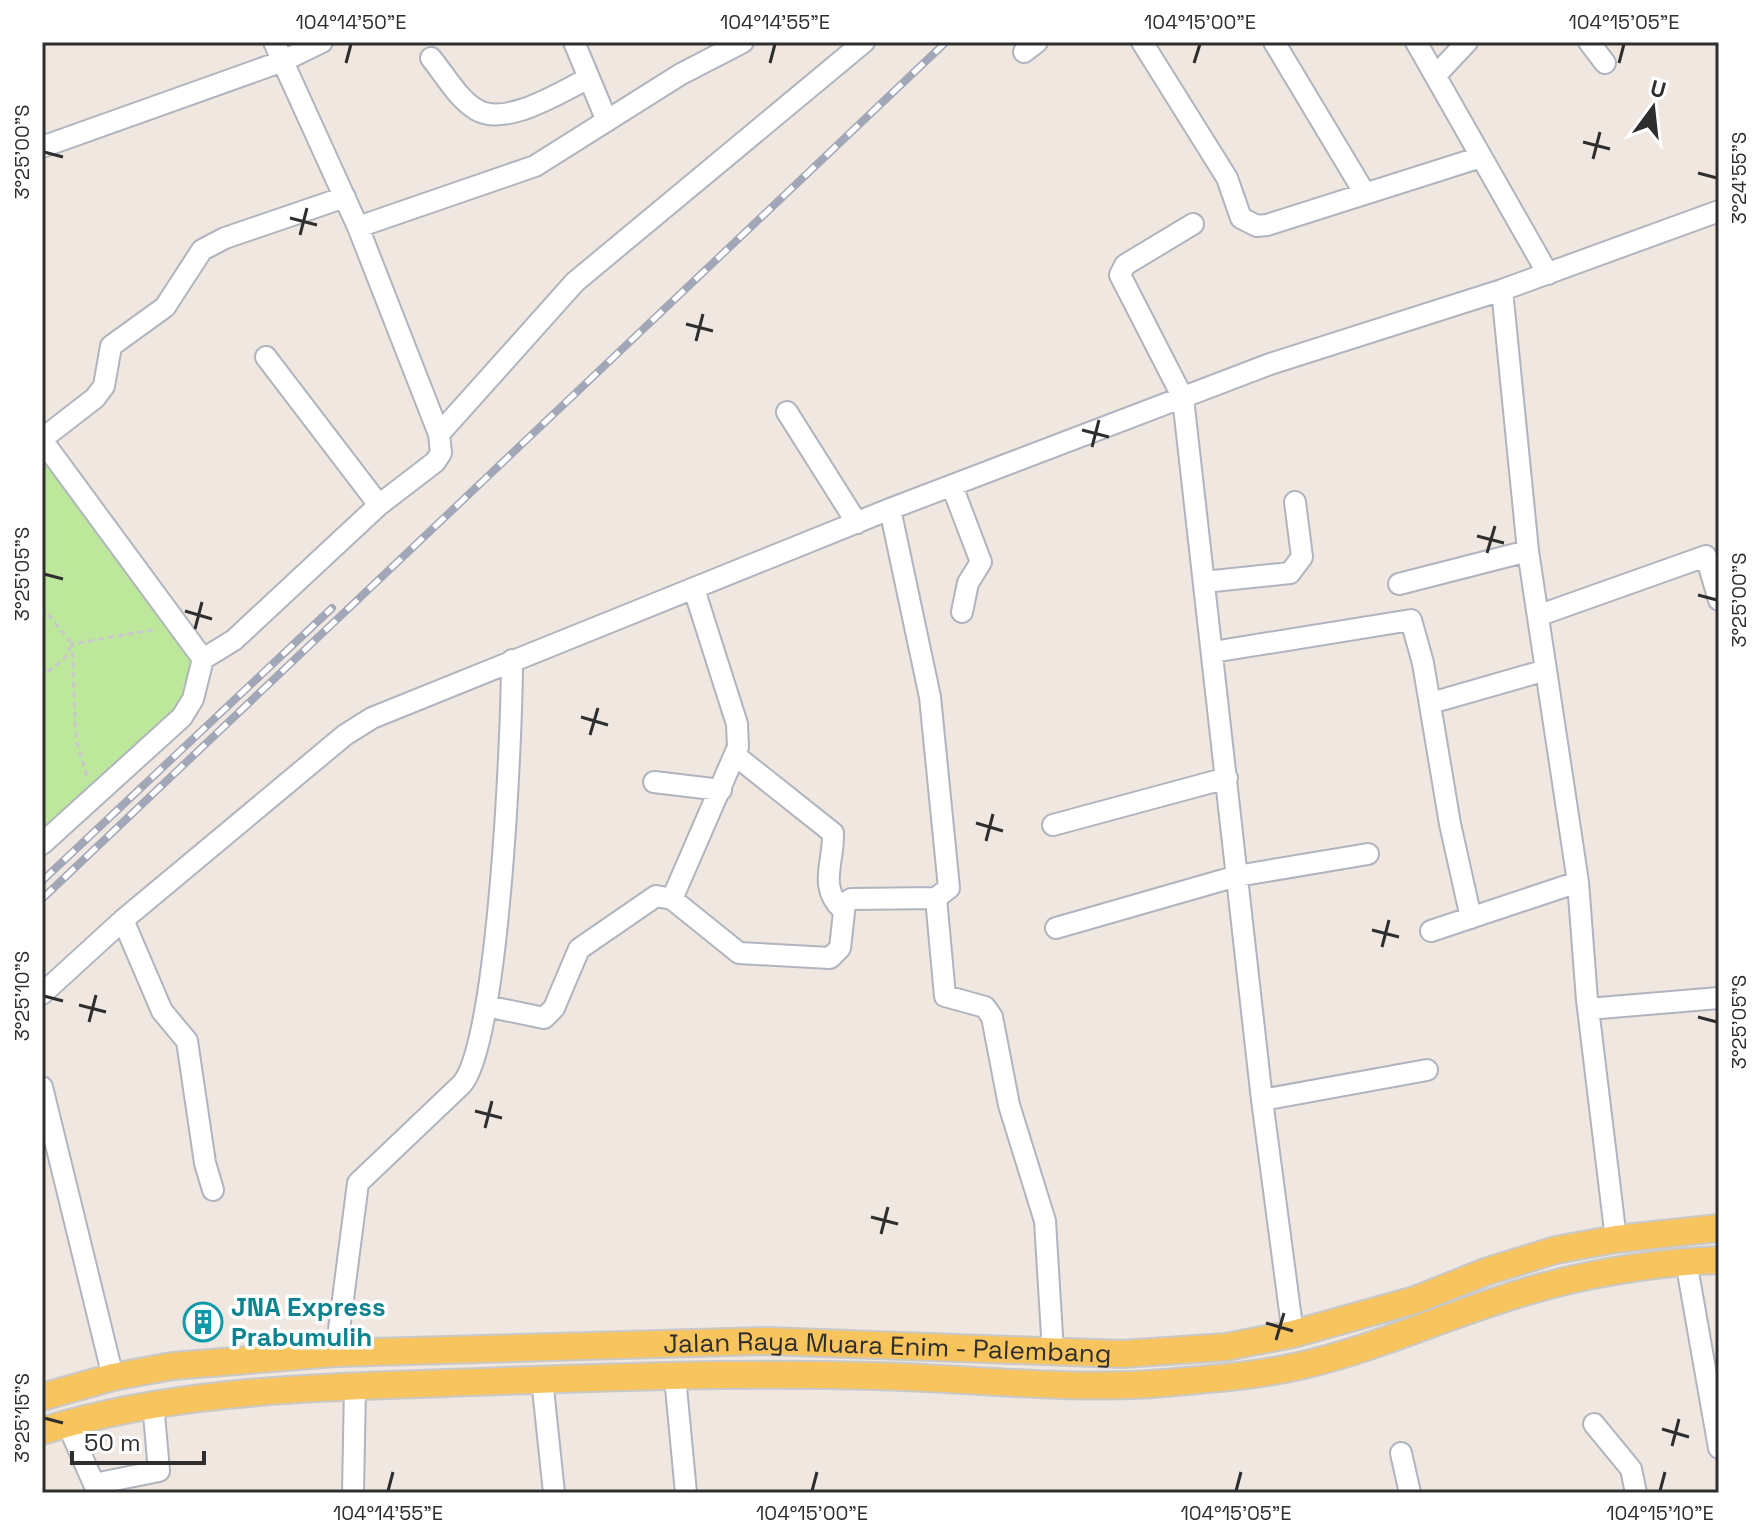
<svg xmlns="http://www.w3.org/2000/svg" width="1761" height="1535" viewBox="0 0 1761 1535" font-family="'Space Grotesk',sans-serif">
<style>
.green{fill:#bde79b}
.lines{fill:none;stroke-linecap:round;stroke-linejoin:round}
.minor-casing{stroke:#b0b4be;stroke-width:24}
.major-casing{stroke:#c9c9c9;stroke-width:30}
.path{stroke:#c9c9c9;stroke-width:3;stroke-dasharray:6 4;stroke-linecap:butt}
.minor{stroke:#fff;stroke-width:20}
.major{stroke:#f7c45d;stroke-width:26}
.rail-casing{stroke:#a2a7b8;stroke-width:8}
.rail{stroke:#fff;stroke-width:5;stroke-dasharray:15;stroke-linecap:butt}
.ticks{fill:none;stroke:#2e2e2e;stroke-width:3}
.labels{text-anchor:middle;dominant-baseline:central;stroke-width:7;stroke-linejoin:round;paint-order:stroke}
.culture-label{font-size:26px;font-weight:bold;fill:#0d838f;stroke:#fff;text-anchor:start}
.street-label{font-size:26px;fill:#2e2e2e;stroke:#fff}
.neatline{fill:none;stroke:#2e2e2e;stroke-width:3}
.ticks-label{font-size:20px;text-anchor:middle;fill:#2e2e2e}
</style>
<rect width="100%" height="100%" fill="#efe7e0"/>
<!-- green -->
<path class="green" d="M42 444 195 649 190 683 174 709 42 832Z"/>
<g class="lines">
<defs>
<path id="minor" d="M574 42 607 121
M1142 42 1227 178 1241 218 1257 226 1267 225 1481 157
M1274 42 1364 192
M1416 42 1548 274
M1589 42 1605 63
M1024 52 1037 42
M431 58C445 75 458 99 477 110 507 127 562 91 589 78
M1437 74 1467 42
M42 147 283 61 322 42
M1193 224 1125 265 1120 275 1183 398 1262 1100 1293 1334
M358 227 535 166 681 74 743 42
M1502 290 1528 551 1578 882 1587 1000 1616 1239
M266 357 379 505
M787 412 857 523
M439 434 575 282 864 42
M42 439 95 398 104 386 111 346 165 307 202 250 225 238 345 197
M42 440 203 659 193 699 182 717 42 844
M952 486 981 562 968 583 962 612
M1204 582 1290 573 1302 557 1295 502
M1399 584 1528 551
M1540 615 1706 556 1719 600
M1213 652 1411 620 1423 663 1450 824 1471 918
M203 659 234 640 379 505 435 462 441 453 439 434 358 227 274 42
M1431 703 1546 670
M736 756 833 833C834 862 818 887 842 909
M654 782 721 790
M1053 825 1227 778
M936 898 945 996 985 1007 992 1017 1009 1105 1045 1221 1053 1352
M672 899 738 747 737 724 694 589
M123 920 162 1011 187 1041 205 1163 213 1190
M1056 928 1237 876 1368 854
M1431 931 1578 882
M42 994 123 920 345 735 372 718 890 509 1270 364 1502 290 1719 211
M486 1006 544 1018 554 1008 579 949 656 896 672 899 739 953 830 958 840 948 845 903 851 899 936 898 949 888 930 697 890 509
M1588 1009 1719 998
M42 1087 113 1377
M1262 1100 1427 1070
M1686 1261 1719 1448
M336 1353 358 1183 462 1084C499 1041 512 731 512 660
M675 1377 686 1493
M542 1379 554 1493
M67 1423 94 1484 159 1471 153 1403
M1594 1424 1631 1469 1636 1493
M1401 1453 1410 1493
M353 1493 355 1386"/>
<g id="major">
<path id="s1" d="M42 1397 113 1377 172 1366 336 1353 768 1341 1122 1354 1226 1347 1293 1334 1415 1300 1488 1271 1556 1250 1616 1239 1719 1228"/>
<path d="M42 1431C174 1390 310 1388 447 1383 589 1378 731 1372 874 1376 970 1378 1067 1391 1164 1383 1208 1379 1255 1376 1299 1366 1366 1351 1429 1323 1493 1302 1566 1277 1642 1263 1719 1260"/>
</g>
</defs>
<!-- minor casing -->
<use href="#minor" class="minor-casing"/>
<!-- major casing -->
<use href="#major" class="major-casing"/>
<!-- path -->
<path class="path" d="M42 607 72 644 64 659 42 676
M87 776 76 740 72 644 157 629"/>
<!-- minor -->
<use href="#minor" class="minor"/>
<!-- major -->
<use href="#major" class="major"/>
<defs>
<path id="rail" d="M42 881 332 608
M42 899 946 42"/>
</defs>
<!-- rail casing -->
<use href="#rail" class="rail-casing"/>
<!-- rail -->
<use href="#rail" class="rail"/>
</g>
<!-- ticks -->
<path class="ticks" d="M346 63 351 44M770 63 775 44M1194 63 1200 44M1619 63 1624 44M1583 142 1610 149M44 152 63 157M1593 159 1600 132M1698 173 1717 178M290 218 317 225M300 235 307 208M686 324 713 331M696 341 703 314M1082 430 1109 437M1092 447 1099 420M1477 536 1504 543M1487 553 1495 526M44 574 63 579M1698 595 1717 600M185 611 212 619M195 629 202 602M581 717 608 725M590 735 598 708M976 823 1003 831M986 841 993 814M1372 930 1399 937M1382 947 1389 920M44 996 63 1001M79 1005 106 1012M1698 1017 1717 1022M89 1022 96 995M475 1111 502 1118M485 1128 492 1101M871 1217 898 1224M881 1234 888 1207M1266 1323 1293 1331M1276 1340 1284 1313M44 1418 63 1423M1662 1429 1689 1437M1672 1446 1679 1419M388 1491 393 1472M812 1491 817 1472M1236 1491 1241 1472M1660 1491 1665 1472"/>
<!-- icons -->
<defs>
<symbol id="building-ring" viewBox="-11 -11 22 22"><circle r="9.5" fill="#fff" stroke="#0f9aa8" stroke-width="1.5"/><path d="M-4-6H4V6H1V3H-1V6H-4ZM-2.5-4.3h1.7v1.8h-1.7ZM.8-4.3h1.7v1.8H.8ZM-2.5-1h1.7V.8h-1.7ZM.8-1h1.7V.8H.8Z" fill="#0f9aa8"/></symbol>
</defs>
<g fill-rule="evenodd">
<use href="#building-ring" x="181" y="1300" width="44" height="44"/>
</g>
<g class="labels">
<!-- culture labels -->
<g class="culture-label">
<text x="231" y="1307">JNA Express<tspan x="231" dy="30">Prabumulih</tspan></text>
</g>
<!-- street labels -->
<g class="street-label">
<text stroke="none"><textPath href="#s1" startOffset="850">Jalan Raya Muara Enim - Palembang</textPath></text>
</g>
</g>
<!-- border -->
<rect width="1761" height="1535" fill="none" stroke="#ffffff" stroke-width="88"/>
<!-- north arrow -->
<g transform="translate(1653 108) rotate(15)" stroke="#ffffff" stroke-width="6" paint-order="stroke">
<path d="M0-6L14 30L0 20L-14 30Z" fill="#2e2e2e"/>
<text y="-12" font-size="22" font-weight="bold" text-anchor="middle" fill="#2e2e2e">U</text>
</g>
<!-- scale -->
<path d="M72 1451v12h132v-12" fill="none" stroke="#2e2e2e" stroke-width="4"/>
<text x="84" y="1451" font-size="24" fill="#2e2e2e" stroke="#ffffff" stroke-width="6" paint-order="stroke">50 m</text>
<rect x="44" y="44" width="1673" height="1447" class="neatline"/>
<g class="ticks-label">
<text x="351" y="29">104°14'50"E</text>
<text x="775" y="29">104°14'55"E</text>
<text x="1200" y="29">104°15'00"E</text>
<text x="1624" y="29">104°15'05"E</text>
<text transform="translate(22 152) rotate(-90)" y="7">3°25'00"S</text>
<text transform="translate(1739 178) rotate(-90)" y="7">3°24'55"S</text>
<text transform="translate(22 574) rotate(-90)" y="7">3°25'05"S</text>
<text transform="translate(1739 600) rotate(-90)" y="7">3°25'00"S</text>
<text transform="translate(22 996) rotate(-90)" y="7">3°25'10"S</text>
<text transform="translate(1739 1022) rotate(-90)" y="7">3°25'05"S</text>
<text transform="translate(22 1418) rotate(-90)" y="7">3°25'15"S</text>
<text x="388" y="1520">104°14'55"E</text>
<text x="812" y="1520">104°15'00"E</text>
<text x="1236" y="1520">104°15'05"E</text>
<text x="1660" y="1520">104°15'10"E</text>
</g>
</svg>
